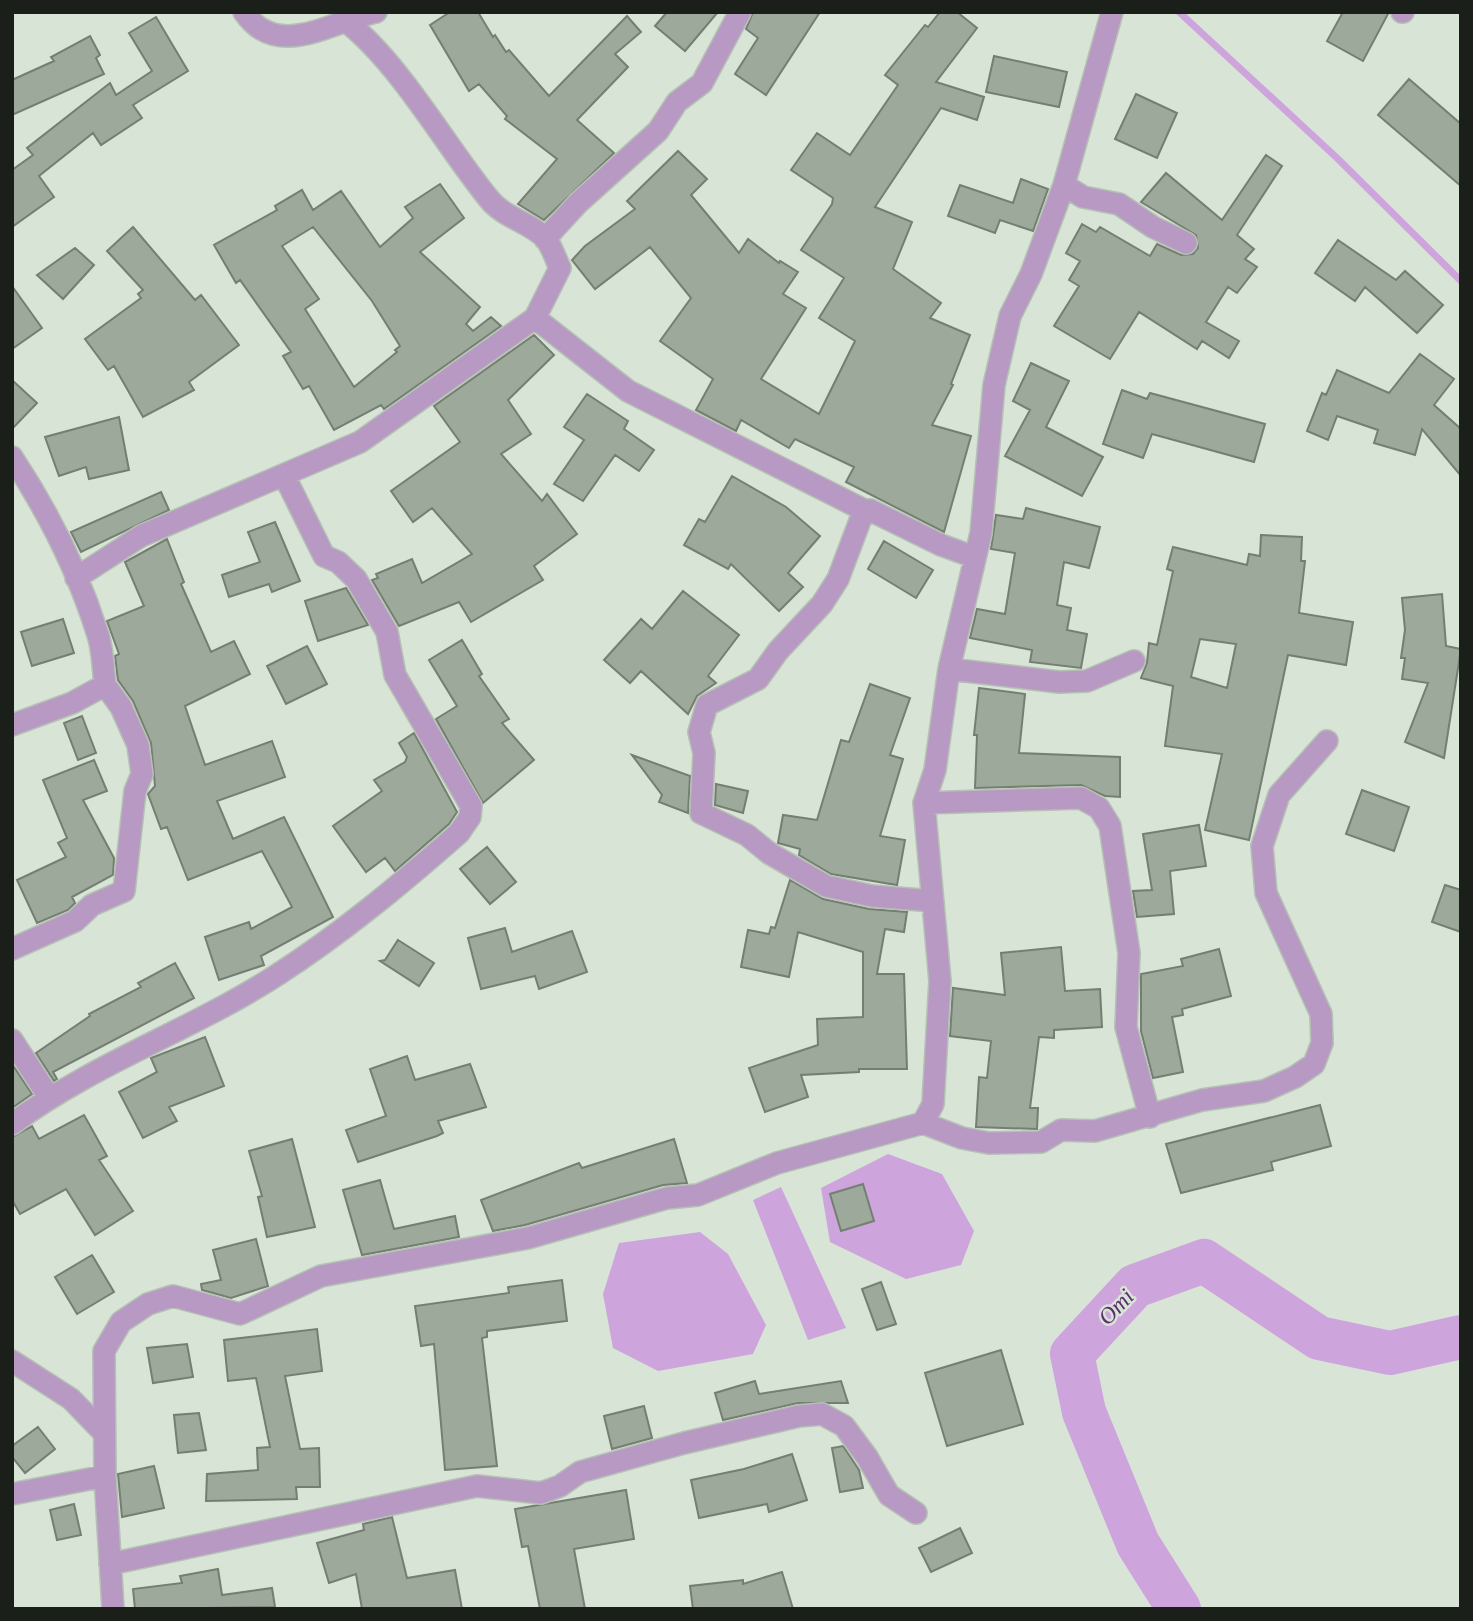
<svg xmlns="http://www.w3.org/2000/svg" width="1473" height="1621" viewBox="0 0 1473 1621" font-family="'Times New Roman',serif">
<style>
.water{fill:#cea4dd}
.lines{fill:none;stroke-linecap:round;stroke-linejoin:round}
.stream{stroke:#cea4dd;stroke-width:7}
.river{stroke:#cea4dd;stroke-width:44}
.building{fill:#9da99b;stroke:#747f72;stroke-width:2;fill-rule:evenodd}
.street-casing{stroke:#b5c1b4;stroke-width:24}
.street{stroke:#b799c3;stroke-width:21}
.labels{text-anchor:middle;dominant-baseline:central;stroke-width:5;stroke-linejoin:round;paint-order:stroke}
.water-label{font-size:23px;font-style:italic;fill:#5f2d71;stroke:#d7e4d6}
</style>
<rect width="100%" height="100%" fill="#d7e4d6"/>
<!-- water -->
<path class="water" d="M888 1154 942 1174 974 1231 961 1265 906 1279 830 1242 821 1188Z
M781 1187 846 1328 808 1340 753 1200Z
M700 1232 728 1254 766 1325 753 1354 658 1371 613 1348 603 1294 619 1243Z"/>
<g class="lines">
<!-- stream -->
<path class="stream" d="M1179 12 1337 158 1461 281"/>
<!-- river -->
<path class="river" d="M1179 1609 1138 1544 1084 1412 1072 1354 1135 1286 1204 1261 1319 1338 1390 1353 1461 1337"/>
</g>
<!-- building -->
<path class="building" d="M450 12H478L493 37 495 35 506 52 509 50 549 96 627 16 641 32 615 54 628 67 577 120 614 153 544 220 518 204 557 159 505 119 507 116 479 84 469 91 430 25Z
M667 12H718L685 51 655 26Z
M753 12H820L766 95 735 74 758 38 746 29Z
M940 12H957L977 28 936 82 984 97 977 120 941 108 875 207 912 222 893 269 941 303 930 318 970 335 951 384 953 385 932 425 971 436 944 532 846 482 854 467 795 439 789 448 741 420 736 431 696 410 713 379 660 341 691 298 650 247 595 289 572 260 585 246 635 209 627 201 678 151 707 179 691 195 739 253 748 239 779 263 780 261 798 272 783 294 806 308 761 379 819 414 855 341 819 318 844 278 801 250 832 204 833 198 791 170 817 133 850 155 898 85 885 75 925 25 928 27Z
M1343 12H1389L1363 61 1327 41Z
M156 17 188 71 133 105 142 118 101 145 93 133 39 176 54 197 12 227V170L33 155 27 148 110 83 116 95 152 71 129 33Z
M90 36 100 55 96 58 104 74 12 115V80L54 61 51 57Z
M994 56 1067 72 1059 107 986 92Z
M1409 79 1461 124V186L1378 115Z
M1136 94 1177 113 1157 158 1115 139Z
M1266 155 1282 166 1237 235 1254 249 1245 259 1257 267 1237 293 1228 287 1206 322 1239 341 1229 358 1202 341 1197 349 1139 312 1110 359 1054 326 1079 286 1069 280 1080 261 1066 253 1082 224 1096 232 1100 227 1150 256 1157 244 1181 255 1193 254 1198 248 1196 235 1141 202 1166 173 1222 220Z
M1021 179 1048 189 1033 231 1000 220 995 233 948 216 960 185 1013 203Z
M440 184 464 218 420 252 480 307 466 324 473 331 491 317 501 326 384 409 381 405 334 430 309 386 303 389 283 356 291 352 240 280 236 283 214 245 277 210 275 206 302 190 313 210 341 191 380 247 413 218 405 207ZM313 227 372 301 400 346 395 350 397 352 354 387 305 309 319 299 282 246Z
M133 227 195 300 201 295 239 345 189 382 194 390 143 417 114 366 108 370 85 339 141 298 138 294 143 290 107 251Z
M1338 240 1396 280 1405 271 1443 305 1417 333 1365 287 1355 301 1315 273Z
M75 248 94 265 63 299 37 275Z
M12 286 42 328 12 349Z
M534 335 554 355 508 400 531 434 501 454 542 501 547 494 577 534 534 566 543 580 471 622 459 602 399 626 372 580 378 578 376 574 412 559 422 583 472 554 432 508 413 522 391 491 460 442 434 406Z
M1420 354 1454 379 1434 405 1461 429V476L1422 429 1415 455 1374 443 1378 430 1337 416 1328 440 1307 431 1322 393 1326 395 1337 370 1389 393Z
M1031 363 1069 381 1046 427 1103 457 1082 496 1005 456 1030 410 1013 401Z
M12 380 37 403 12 429Z
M1122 390 1147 399 1150 393 1265 424 1254 462 1152 434 1143 458 1103 444Z
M587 394 628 421 624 429 654 450 639 471 615 455 583 501 554 484 584 440 564 427Z
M119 417 129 470 89 479 86 467 59 476 45 437Z
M732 476 786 507 820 536 788 573 803 587 779 611 731 564 728 569 684 545 699 519 705 522Z
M161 492 169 510 81 552 71 532Z
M1026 508 1100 527 1089 568 1064 562 1057 605 1071 608 1067 630 1087 634 1081 668 1030 662 1032 650 970 638 977 609 1005 614 1015 553 991 549 996 515 1023 519Z
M275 522 300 581 272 592 269 584 229 597 222 575 260 562 248 532Z
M1261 535 1302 537 1301 561H1305L1299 613 1353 622 1346 665 1288 655 1249 840 1205 830 1222 754 1165 746 1173 686 1141 678 1147 663 1149 643 1157 645 1173 571 1167 569 1173 547 1247 565 1249 554 1260 556ZM1200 639 1236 644 1227 688 1191 677Z
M167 539 184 582 181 584 211 652 234 641 250 674 185 706 205 765 272 741 285 777 217 801 233 839 284 817 333 917 261 956 264 965 219 980 205 937 249 922 251 929 292 907 262 851 188 880 167 827 161 829 148 794 155 786 151 743 133 701 118 680 115 656 119 654 107 621 144 606 125 562Z
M884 541 933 570 916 598 868 569Z
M346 588 368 625 318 641 305 601Z
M683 591 739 635 708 676 716 683 697 696 688 714 641 671 630 683 604 660 641 619 652 629Z
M1442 594 1446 646 1461 649 1444 758 1405 742 1428 683 1402 679 1405 658H1401L1405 630 1402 598Z
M63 619 74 653 32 666 21 632Z
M462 640 482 674 479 676 509 719 502 723 534 760 483 803 436 719 457 706 429 660Z
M307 646 327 684 286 704 267 666Z
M870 684 910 698 890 755 903 759 880 836 905 840 897 885 831 874 799 855 800 849 778 843 783 815 817 820 841 740 849 742Z
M979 688 1025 694 1019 753 1120 757V797L1105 796 1081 785 975 788 977 735H974Z
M82 716 96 753 78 760 64 723Z
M414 733 457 812 449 824 395 871 385 858 366 872 333 826 382 791 374 780 405 762 407 757 399 743Z
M632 755 690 776 688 813 659 802 662 795Z
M94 760 107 791 83 800 114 858 113 875 72 897 75 903 68 910 37 923 17 880 66 857 58 843 67 838 43 780Z
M716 784 748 791 743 813 715 805Z
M1362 790 1409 807 1394 851 1346 834Z
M1199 825 1206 866 1170 871 1174 914 1137 917 1133 891 1152 890 1143 834Z
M487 847 516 882 490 904 460 869Z
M790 880 823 899 869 909 907 912 904 932 885 929 877 974H904L907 1069H859V1072L801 1075 808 1097 765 1112 749 1068 818 1045 817 1019 863 1017V952L798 932 789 977 741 967 748 930 769 934 771 927 775 928Z
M1445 885 1461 890V932L1432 922Z
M505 928 512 952 572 931 587 972 539 989 535 976 481 989 468 938Z
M398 940 434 963 419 986 380 961 385 960Z
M1061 947 1065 991 1100 989 1102 1027 1054 1030V1038L1039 1037 1030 1108H1038L1037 1129 976 1127 979 1077 987 1078 991 1041 950 1036 953 988 1005 995 1001 953Z
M1219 949 1231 996 1182 1009 1183 1015 1172 1017 1183 1072 1153 1078 1141 1031V974L1183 966 1181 959Z
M175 963 194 998 53 1072 57 1079 54 1081 36 1053 90 1016 89 1014 141 987 138 983Z
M205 1037 224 1086 169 1107 177 1121 143 1138 119 1092 157 1072 151 1058Z
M407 1056 415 1080 470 1064 486 1107 438 1121 443 1133 437 1136 358 1162 346 1130 386 1116 370 1069Z
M14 1067 32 1094 12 1108V1068Z
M1320 1105 1331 1146 1271 1162 1273 1170 1181 1193 1166 1144Z
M84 1115 107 1156 99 1160 133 1211 95 1235 66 1189 20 1214 12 1200V1137L32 1126 39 1139Z
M292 1139 315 1227 267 1237 258 1197 262 1196 249 1151Z
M674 1139 687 1183 663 1185 525 1225 493 1231 481 1200 579 1163 582 1168Z
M380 1180 394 1229 455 1216 459 1237 362 1255 343 1190Z
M863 1184 874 1221 841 1231 830 1194Z
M256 1239 268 1286 231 1298 202 1290 201 1284 221 1280 213 1250Z
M92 1255 114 1292 77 1314 55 1277Z
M562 1280 567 1321 487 1331V1337L482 1338 497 1466 445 1470 434 1344 421 1346 415 1306 509 1293 508 1287Z
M881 1282 896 1324 877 1330 862 1289Z
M317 1329 322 1371 285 1376 300 1449 319 1448 320 1487H296L297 1499 206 1501 207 1474 258 1470 257 1448 270 1447 256 1378 228 1381 224 1340Z
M187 1344 193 1377 153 1383 147 1348Z
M1001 1350 1023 1424 947 1446 925 1373Z
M755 1381 759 1394 841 1381 848 1403H798L723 1420 715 1393Z
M644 1406 652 1438 612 1449 604 1416Z
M199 1413 206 1450 178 1453 174 1415Z
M38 1427 55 1449 25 1473 12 1457V1446Z
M843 1446 859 1470 863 1488 840 1492 832 1448Z
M792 1454 807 1500 769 1512 767 1504 699 1518 691 1480 744 1469Z
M154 1466 164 1508 122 1517 118 1474Z
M626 1490 634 1539 574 1549 585 1609H540L528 1546 522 1547 515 1509Z
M74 1504 81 1535 57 1540 50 1510Z
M392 1517 407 1578 455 1570 462 1609H362L356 1574 329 1583 317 1543 364 1530 363 1524Z
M960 1528 972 1553 931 1572 919 1548Z
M218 1569 222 1595 272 1588 275 1607 135 1609 133 1589 182 1583 180 1576Z
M782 1572 793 1609H693L690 1586 743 1580V1584Z"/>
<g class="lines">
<defs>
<path id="street" d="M244 12C277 61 332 21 376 12
M1402 12H1403
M1064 185 1083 197 1119 204 1153 227 1186 243
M545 239 578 203 658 131 677 102 702 83 740 12
M535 318 628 391 864 510H870L941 545 974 557
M12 457C47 510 78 572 97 632 103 648 103 668 105 685L72 703 12 725
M864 510 838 579 822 604 778 651 758 679 707 705 699 732 704 753 701 813 747 835 769 853 826 886 872 896 933 901
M76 578 141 536 360 442 535 318 560 268C556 260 552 247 546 239 532 223 504 218 489 199 445 145 401 65 347 22
M949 669 1059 682 1087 681 1134 661
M924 803 1081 798 1099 808 1110 826 1129 953 1126 1027 1150 1117
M12 949 75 921 92 905 124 891 135 791 142 774 138 745 121 707 105 685
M12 1040 49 1097
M923 1123 933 1104 940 981 924 803 935 770 949 669 981 533 994 385 1010 316 1031 274 1064 185 1112 12
M12 1124C94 1063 192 1030 277 975 342 933 401 884 459 833L470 817 471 806 395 675 387 632 356 579 338 562 324 556 284 475
M12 1361 71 1399 104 1433
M12 1494 105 1476
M110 1564 477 1486 541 1493 560 1486 580 1472 684 1443 799 1416 822 1414 844 1426 867 1457 889 1495 916 1513
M113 1609 105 1476 104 1351 121 1322 148 1304 173 1296 240 1314 321 1276 528 1238 667 1198 698 1195 777 1163 923 1123 962 1138 989 1143 1041 1142 1061 1130 1095 1131 1202 1100 1264 1091 1295 1077 1314 1064 1322 1043 1321 1014 1266 893 1262 846 1279 795 1327 741"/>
</defs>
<!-- street casing -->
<use href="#street" class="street-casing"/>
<!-- street -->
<use href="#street" class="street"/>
</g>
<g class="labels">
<!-- water labels -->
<g class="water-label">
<text transform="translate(1116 1307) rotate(-46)">Omi</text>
</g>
</g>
<!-- border -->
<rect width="1473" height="1621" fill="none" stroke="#1a1f1a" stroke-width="28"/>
</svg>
